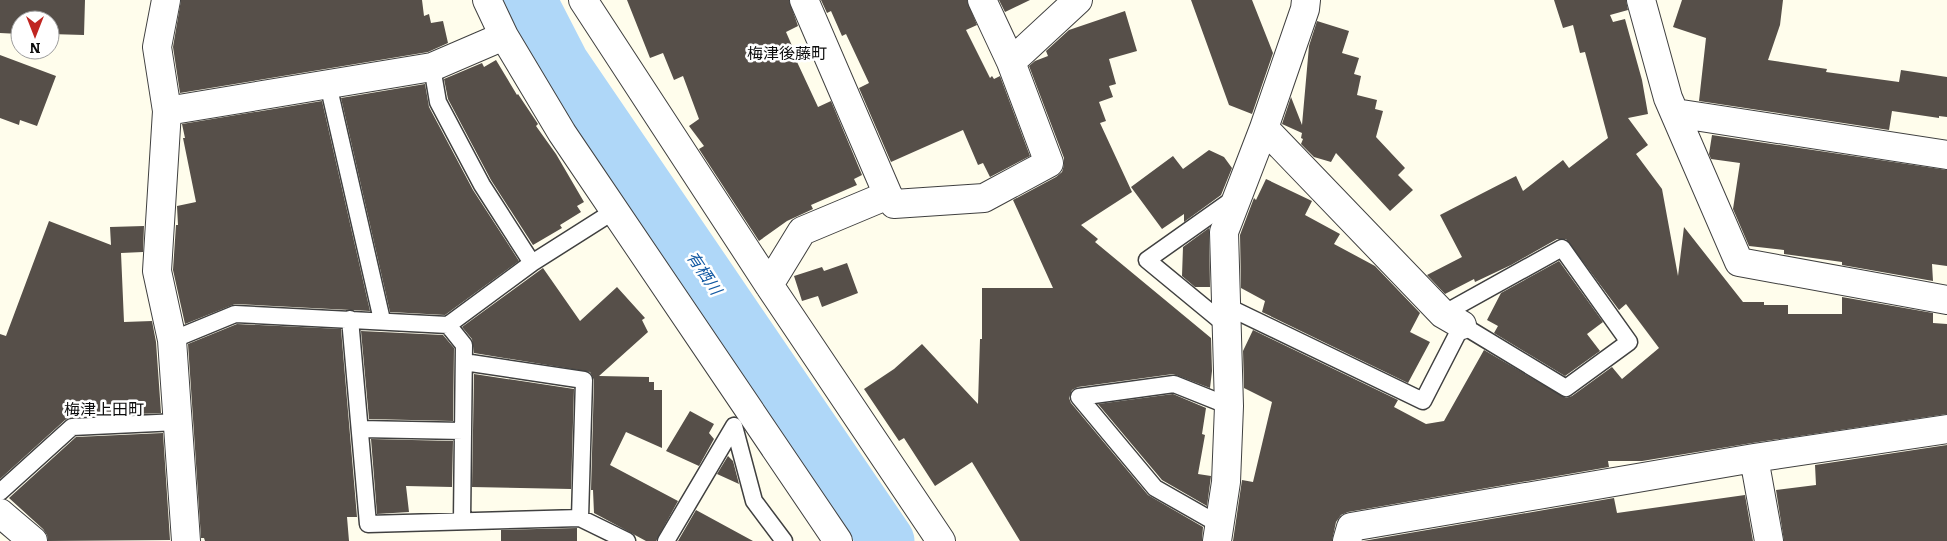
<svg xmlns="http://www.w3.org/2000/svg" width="1947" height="541" viewBox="0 0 1947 541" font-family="Bitter,'Noto Sans JP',serif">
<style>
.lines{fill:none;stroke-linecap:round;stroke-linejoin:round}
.river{stroke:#afd7f8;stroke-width:55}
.building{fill:#564f49}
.lane-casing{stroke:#404040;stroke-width:19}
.street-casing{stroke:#404040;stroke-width:30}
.lane{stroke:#fff;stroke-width:16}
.street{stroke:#fff;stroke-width:28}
.labels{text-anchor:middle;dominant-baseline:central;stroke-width:5;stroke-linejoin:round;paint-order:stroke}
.neighbourhood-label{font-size:16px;fill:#0d0d0d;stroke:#fff}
.water-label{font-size:16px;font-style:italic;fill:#1259a2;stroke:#fff}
</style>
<rect width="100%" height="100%" fill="#fffdec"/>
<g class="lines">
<!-- river -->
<path class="river" d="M529 0 562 64 887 541"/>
</g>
<!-- building -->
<path class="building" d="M0 0H85L84 35 50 34V20H20V34L0 33Z
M181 0H422L424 16 429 14 431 23 443 21 448 43 428 52 180 93 173 47Z
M627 0H789L798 26 786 32 793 48 791 49 818 107 831 101 862 175 854 179 857 185 811 205 813 209 787 221 759 241 699 149 704 146 689 126 699 119 683 76 674 80 663 53 650 58Z
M821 0H967L977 25 966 30 990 78 992 76 994 79 1000 76 1030 156 990 177 983 163 978 165 963 130 891 162 859 88 869 83 846 34 842 36 831 11 827 13Z
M999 0H1030L1005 12Z
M1191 0H1252L1273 53 1252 114 1229 105Z
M1554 0H1626L1628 10 1610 15 1613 22 1625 19 1642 80 1648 114 1628 118 1648 145 1636 154 1662 189 1678 276 1684 227 1743 302H1764V305H1788V314H1842V297L1933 313V323L1947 324V414L1752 443 1642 461H1608L1609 467 1348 512 1341 515 1336 522 1332 541H1233L1242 480 1253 482 1272 402 1244 388 1243 351 1253 330 1398 400 1394 407 1426 424 1444 421 1484 350 1566 398 1572 396 1612 367 1622 379 1659 348 1626 304 1619 310 1566 239H1557L1511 265 1475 282 1474 279 1445 294 1427 275 1462 257 1440 215 1516 176 1523 191 1563 160 1569 168 1608 138 1585 52 1580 53 1573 25 1563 28Z
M1682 0H1783L1780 25 1768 60 1827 69 1826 72 1899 82 1901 70 1947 77V117L1939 116V118L1892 111 1889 130 1699 101 1706 38 1673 27Z
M1125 11 1137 51 1109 59 1116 84 1109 86 1113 97 1099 102 1106 121 1100 123 1132 192 1081 225 1098 239 1095 242 1211 338 1212 371 1210 388 1173 374 1078 387 1072 390 1069 398 1071 403 1148 495 1203 527 1202 541H1020L972 462 935 486 904 438 899 441 864 389 894 369 922 344 978 404 980 339H982V288H1053L1013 200 1056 177 1062 172 1064 165V158L1029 66 1035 61 1048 56 1046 51 1069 30Z
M1317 21 1349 31 1342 53 1359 58 1354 74 1361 76 1357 95 1377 100 1375 109 1383 111 1376 137 1405 168 1398 175 1413 190 1390 211 1336 153 1331 162 1314 157 1301 144 1303 139 1301 138 1302 133 1282 124 1291 97 1302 125 1309 46Z
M0 55 56 76 37 126 20 120 19 125 0 118Z
M496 60 517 95 518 94 538 124 536 126 556 154 584 202 577 206 581 212 560 225 562 228 533 245 491 180 448 99 444 79 482 63 484 67Z
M425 84 429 107 473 190 519 261 445 315 390 312 341 98Z
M322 101 370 311 235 304 185 324 173 270 176 225H178L177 206 196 202 183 138H185L182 124Z
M1712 135 1947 170V266L1932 264 1933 281 1842 265V262L1784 254V250L1749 246 1733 209 1740 163 1711 159 1709 154Z
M1209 150 1224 157 1232 168 1221 195 1184 222V214L1162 229 1131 187 1173 156 1183 169Z
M1266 179 1312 201 1305 215 1340 234 1334 244 1375 266 1420 313 1410 332 1430 342 1408 383 1262 312 1265 301 1241 288 1240 235 1254 198 1256 200Z
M49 221 111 245 110 227 144 226 143 252 121 253 124 322 152 321 156 342 161 413 71 417 65 420 0 479V334L6 336Z
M1209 228 1210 287H1195L1182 276 1183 247Z
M1559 261 1603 322 1587 334 1600 351 1565 376 1494 333 1498 326 1487 320 1501 293Z
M847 263 858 293 822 307 818 296 802 301 794 276 822 267 824 271Z
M543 268 580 321 617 287 645 318 642 320 648 332 599 376 649 377V382H654V390H662V448L626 432 610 465 678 501 656 541H646L594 513 593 490H591L594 380 590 372 474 353 472 339 462 327Z
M237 324 341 329 357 517H347L349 541H205L204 538H201L188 344Z
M361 331 443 335 454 348 453 421 369 419Z
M474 374 574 389 571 489 472 487Z
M1173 394 1206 408 1202 434 1205 435 1198 474 1211 476 1207 506 1162 480 1098 404Z
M690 411 714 424 709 433 714 439 699 466 666 451Z
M163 433 170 540 48 541 47 535 43 529 9 498 76 437Z
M371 439 453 441 452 487 406 486 409 512 377 514Z
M1947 445V541H1784L1776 490 1816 485 1815 465Z
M728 456 733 461 739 484 717 474Z
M1745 495 1753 541H1363L1614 498 1617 513Z
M696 510 753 541H678Z
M577 528V541H501V530Z"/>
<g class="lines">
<defs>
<path id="lane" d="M432 67 438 102 482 185 532 263
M328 84 382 320
M1226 306 1423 401 1462 325 1566 388 1629 342 1562 248 1443 314
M350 319 368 524 580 518 627 541
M448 325 532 263 614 211
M1227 326 1147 260 1236 197
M172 340 235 314 448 325 464 345 462 521
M464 362 584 380 580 518
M734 426 754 501 784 541
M360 429 463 431
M0 492 72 427 178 422
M1220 525 1155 488 1079 397 1174 384 1229 406
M666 541 734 426"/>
<path id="street" d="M166 0 157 47 167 111 157 271 172 340 186 541
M487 0 504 36 562 133 838 541
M583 0 769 285 941 541
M804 0 888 195 894 204 984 198 1049 163 1011 62 982 0
M1641 0 1668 98 1739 262 1947 300
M1011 62 1078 0
M167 111 432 67 504 36
M1675 113 1947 155
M1264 128 1443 314 1462 325
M769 285 802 231 888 195
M1754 458 1769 541
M0 513 33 541
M1217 541 1226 482 1229 406 1224 232 1264 128 1305 9 1306 0
M1347 541 1351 527 1754 458 1947 429"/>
</defs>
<!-- lane casing -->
<use href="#lane" class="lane-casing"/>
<!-- street casing -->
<use href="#street" class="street-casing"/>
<!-- lane -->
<use href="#lane" class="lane"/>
<!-- street -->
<use href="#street" class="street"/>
</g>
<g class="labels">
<!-- neighbourhood labels -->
<g class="neighbourhood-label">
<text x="787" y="53">梅津後藤町</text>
<text x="104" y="409">梅津上田町</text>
</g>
<!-- water labels -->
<g class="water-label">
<text transform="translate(704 273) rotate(56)">有栖川</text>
</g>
</g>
<!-- north arrow -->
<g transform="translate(35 35) rotate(180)"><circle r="24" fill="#ffffff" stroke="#9e9e9e"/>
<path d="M0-4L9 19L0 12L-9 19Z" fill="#c02521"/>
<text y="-8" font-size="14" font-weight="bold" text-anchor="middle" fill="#0d0d0d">N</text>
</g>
</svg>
